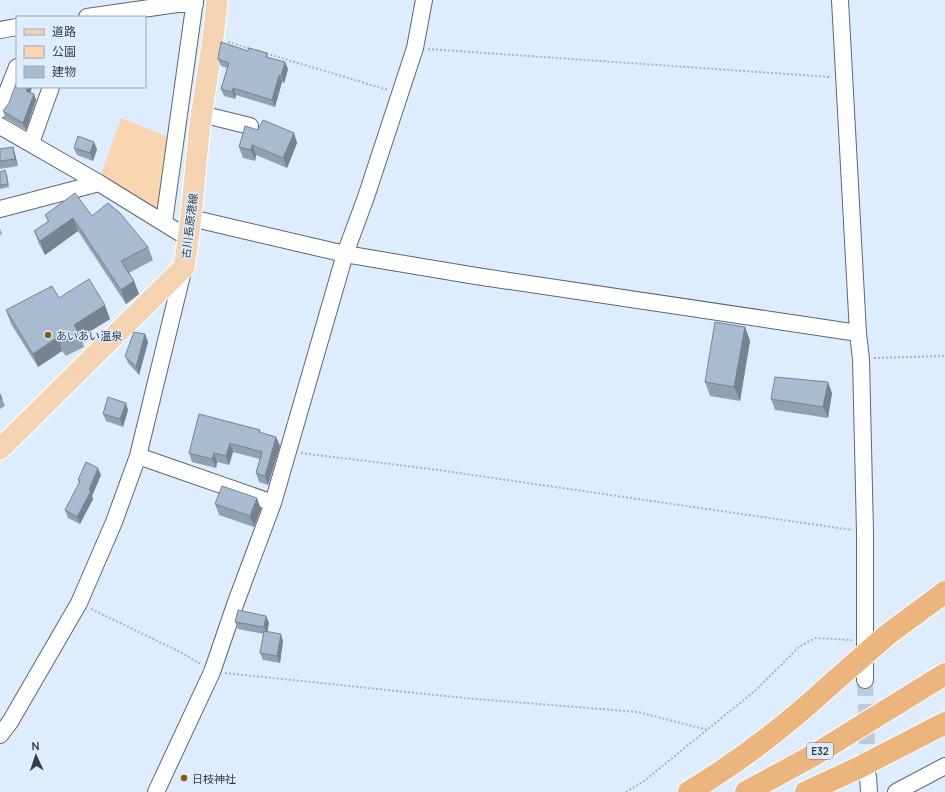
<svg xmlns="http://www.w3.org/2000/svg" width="945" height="792" viewBox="0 0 945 792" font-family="Manrope,'Noto Sans JP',sans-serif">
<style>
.green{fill:#fad5b2}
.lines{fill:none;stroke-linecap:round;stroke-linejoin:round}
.minor-tunnel{stroke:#bccad9;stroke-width:16;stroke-dasharray:16 8;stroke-linecap:butt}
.minor-casing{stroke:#57687a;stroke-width:18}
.major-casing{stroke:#fff;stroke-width:23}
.highway-casing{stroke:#fff;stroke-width:24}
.path{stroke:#a7b3c2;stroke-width:2;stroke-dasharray:2 2;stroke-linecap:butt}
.minor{stroke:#fff;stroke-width:16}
.major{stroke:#f4d3b2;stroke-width:21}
.highway{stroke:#ecb57e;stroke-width:22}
.highway-bridge-casing{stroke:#fff;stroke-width:24;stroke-linecap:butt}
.highway-bridge{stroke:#ecb57e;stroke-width:22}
.wall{fill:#91a1b3}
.shaded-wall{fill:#768392}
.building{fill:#a9bbd0;stroke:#768392}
.poi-dot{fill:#8f580f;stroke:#deedfe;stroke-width:1.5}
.labels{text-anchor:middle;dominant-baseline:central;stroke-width:3;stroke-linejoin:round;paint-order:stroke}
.shield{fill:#deedfe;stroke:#68727d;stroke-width:1}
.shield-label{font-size:10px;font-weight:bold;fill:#363d46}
.street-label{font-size:11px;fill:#363d46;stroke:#deedfe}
.poi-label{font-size:11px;fill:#363d46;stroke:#deedfe;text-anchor:start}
</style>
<rect width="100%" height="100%" fill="#deedfe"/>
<!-- green -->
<path class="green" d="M121 118 169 137 157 210 101 175Z"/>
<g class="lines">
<!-- minor-tunnel -->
<path class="minor-tunnel" d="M865 680 868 772"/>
<defs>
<path id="minor" d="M840 0 858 333 861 359 865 532V680
M87 17 177 4H195
M0 30 17 27
M0 110 17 67
M201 114 250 126
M0 126 99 183
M31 143 51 87
M0 209 99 183 180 233 190 235
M191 218 345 254 476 276 858 333
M164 222 195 0
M138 456 273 503
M0 735 10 722 79 603 114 522 138 456 184 267
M868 776 869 792
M156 792 212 672 236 602 273 503 345 254 366 197 415 48 424 0
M896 792 945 766"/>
<path id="major" d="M0 449 184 267C192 223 194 178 199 134 204 89 214 45 217 0"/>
<path id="highway" d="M689 792C738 762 788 724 830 685
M746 792 814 755 945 674
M806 792 858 768 945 723"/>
</defs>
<!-- minor casing -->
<use href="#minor" class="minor-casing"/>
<!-- major casing -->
<use href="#major" class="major-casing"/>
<!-- highway casing -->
<use href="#highway" class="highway-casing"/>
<!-- path -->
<path class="path" d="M228 42 388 90
M428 49 830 77
M874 358 945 356
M301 453 431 469 852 530
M91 609 180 652 201 664
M225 673 464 698 638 712 708 730
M626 792 644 781 756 690 799 647 815 638 852 640"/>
<!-- minor -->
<use href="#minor" class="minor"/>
<!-- major -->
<use href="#major" class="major"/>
<!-- highway -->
<use href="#highway" class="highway"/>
<defs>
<path id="highway-bridge" d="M830 685 887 635 945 592"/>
</defs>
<!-- highway-bridge casing -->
<use href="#highway-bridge" class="highway-bridge-casing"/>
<!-- highway-bridge -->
<use href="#highway-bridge" class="highway-bridge"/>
</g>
<!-- wall -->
<path class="wall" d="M248 51 267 53 268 57 285 62 288 69 284 83 282 82 275 107 236 95 235 99 224 96 221 89 227 68 221 66 218 59Z
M32 87 30 93 34 94 36 100 26 130 5 118 3 111 9 103Z
M258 130 294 133 297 143 287 168 256 155 255 161 243 158 239 147Z
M13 147 15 154 18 166 0 169V149Z
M74 148 97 149 93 161 77 155Z
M0 172 7 174 9 187 0 189Z
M45 215 92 216 148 247 153 260 129 273 134 281 139 294 126 304 78 231 45 255 39 244 34 231 48 222Z
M0 229 2 234 0 235Z
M59 298 110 319 81 337 84 347 66 356 62 351 38 367 11 324 6 310Z
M745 327 750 341 740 401 710 396 705 382Z
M145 334 148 342 139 375 128 363 125 356Z
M832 393 828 418 775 410 771 399Z
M0 394 5 406 0 409Z
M128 410 123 427 106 421 103 414Z
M260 430 261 433 276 437 280 446 268 485 259 482 256 473 260 459 233 452 229 465 217 462 216 468 192 462 189 453Z
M101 475 92 496 93 499 80 524 68 518 65 510 79 483 78 480Z
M215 504 261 509 254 527 219 515Z
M266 616 269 623 267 631 283 641 280 663 263 660 260 653 264 634 238 629 235 622Z"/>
<!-- shaded-wall -->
<path class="shaded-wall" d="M285 62 288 69 284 83 281 76Z
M279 75 282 82 275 107 272 100Z
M28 87H32L29 98 26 91Z
M233 88 236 95 235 99 232 92Z
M34 94 36 100 26 130 23 123Z
M294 133 297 143 287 168 283 158Z
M94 142 97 149 93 161 90 153Z
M252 145 256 155 255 161 251 150Z
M13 147 15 154 18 166 15 159Z
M73 218 78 231 45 255 40 241Z
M134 281 139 294 126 304 121 290Z
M105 305 110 319 81 337 74 325Z
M745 327 750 341 740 401 734 387Z
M145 334 148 342 139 375 136 367Z
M58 337 62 351 38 367 33 354Z
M828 382 832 393 828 418 823 407Z
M126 403 128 410 123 427 120 419Z
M276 437 280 446 268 485 265 476Z
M230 443 233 452 229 465 226 456Z
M214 453 217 462 216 468 212 459Z
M98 468 101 475 92 496 93 499 80 524 77 517Z
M257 498 261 509 254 527 250 516Z
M266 616 269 623 267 634 264 627Z
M281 634 283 641 280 663 277 656Z"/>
<!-- building -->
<path class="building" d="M221 42 248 51 249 48 267 53 266 57 285 62 281 76 279 75 272 100 233 88 232 92 221 89 229 63 218 59Z
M17 81V87H28L26 91 34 94 23 123 3 111 9 103Z
M263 120 294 133 283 158 252 145 251 150 239 147 245 126 258 130Z
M78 136 94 142 90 153 74 148Z
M13 147 15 159 0 161V149Z
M5 170 8 184 0 185V172Z
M75 193 92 216 108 203 120 213 148 247 121 261 134 281 121 290 73 218 40 241 34 231 49 221 45 215Z
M89 279 105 305 74 325 79 333 61 343 58 337 33 354 6 310 52 286 59 298Z
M715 322 745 327 734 387 705 382Z
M134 332 145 334 136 367 125 356Z
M775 377 828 382 823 407 771 399Z
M0 394 2 399 0 400Z
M108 397 126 403 120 419 103 414Z
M199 414 260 430 259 432 276 437 265 476 256 473 262 452 230 443 226 456 214 453 212 459 189 453Z
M86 462 98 468 89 490 91 491 77 517 65 510 80 481 78 480Z
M222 486 257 498 250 516 215 504Z
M238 610 266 616 264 627 235 622Z
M264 631 281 634 277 656 260 653Z"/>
<!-- markers -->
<g class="poi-dot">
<circle cx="48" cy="335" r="4"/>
<circle cx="184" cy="778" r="4"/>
</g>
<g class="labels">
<!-- shield labels -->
<rect class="shield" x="807" y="743" width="26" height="16" rx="3"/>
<g class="shield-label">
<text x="820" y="751">E32</text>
</g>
<!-- street labels -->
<g class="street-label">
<text transform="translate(189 226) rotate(-83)">古川長原港線</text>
</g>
<!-- poi labels -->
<g class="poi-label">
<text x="56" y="335">あいあい温泉</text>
<text x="192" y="778">日枝神社</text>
</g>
</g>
<!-- legend -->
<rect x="16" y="16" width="130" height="72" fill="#deedfe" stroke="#9ba7b4"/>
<rect x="24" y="29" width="20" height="6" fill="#f4d3b2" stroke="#9ba7b4"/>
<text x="52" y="36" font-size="12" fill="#363d46">道路</text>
<rect x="24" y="46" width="20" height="12" fill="#fad5b2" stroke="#9ba7b4"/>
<text x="52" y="56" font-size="12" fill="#363d46">公園</text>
<rect x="24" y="66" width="20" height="12" fill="#a9bbd0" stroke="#9ba7b4"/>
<text x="52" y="76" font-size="12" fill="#363d46">建物</text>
<!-- north arrow -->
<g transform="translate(36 756) rotate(357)" stroke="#deedfe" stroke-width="3" paint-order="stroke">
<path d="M0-3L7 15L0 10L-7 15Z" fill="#363d46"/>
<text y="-6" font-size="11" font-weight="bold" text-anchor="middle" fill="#363d46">N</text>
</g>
</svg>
